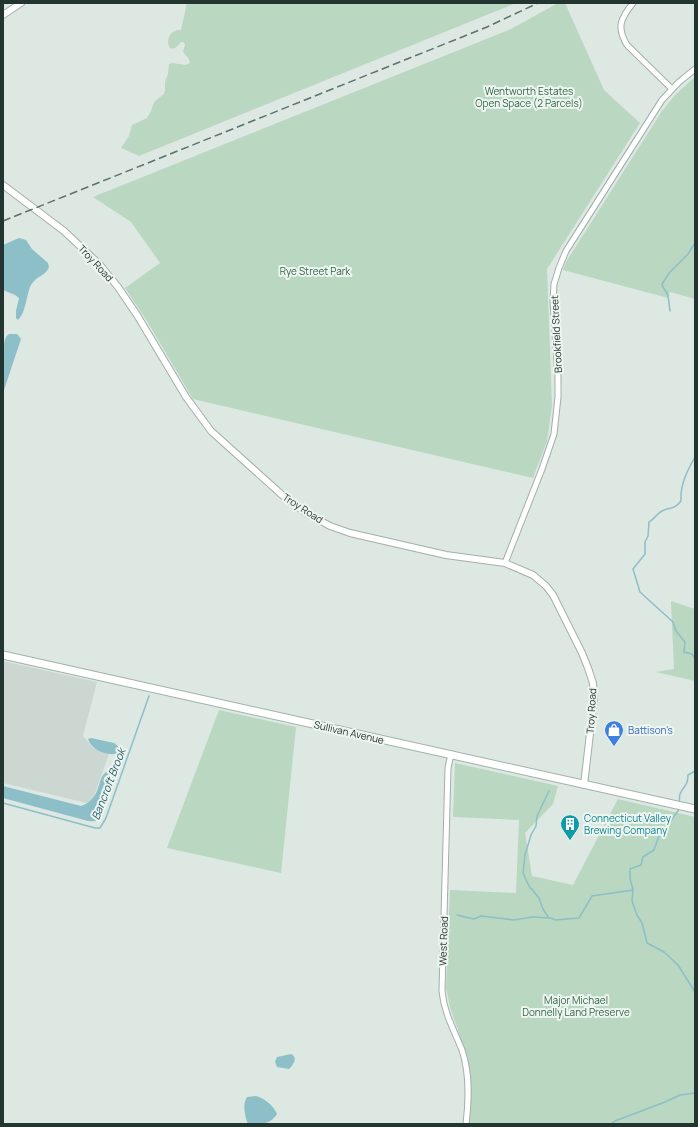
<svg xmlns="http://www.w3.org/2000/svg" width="698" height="1127" viewBox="0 0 698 1127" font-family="Manrope,sans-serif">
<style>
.built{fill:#cdd7d2}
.green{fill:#b9d7c1}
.water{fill:#8cbfc7}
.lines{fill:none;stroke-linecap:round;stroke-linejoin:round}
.stream{stroke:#8cbfc7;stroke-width:1.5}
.minor-casing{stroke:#a2afaa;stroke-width:7}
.tertiary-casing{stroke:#a2afaa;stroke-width:8}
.secondary-casing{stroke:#9fb2ab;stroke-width:9}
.minor{stroke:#fff;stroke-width:5}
.tertiary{stroke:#fff;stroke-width:6}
.secondary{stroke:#fff;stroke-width:7}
.rail{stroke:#5c716b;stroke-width:1.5;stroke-dasharray:8 4;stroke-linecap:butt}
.labels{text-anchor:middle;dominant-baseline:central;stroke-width:4;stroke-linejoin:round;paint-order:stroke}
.park-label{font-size:10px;fill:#316745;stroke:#eef5f1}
.street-label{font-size:10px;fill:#223530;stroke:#eef5f1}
.shop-label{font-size:10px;fill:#366cbe;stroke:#eef5f1;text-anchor:start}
.culture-label{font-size:10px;fill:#0d838f;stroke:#eef5f1;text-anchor:start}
.water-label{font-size:11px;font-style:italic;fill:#245f69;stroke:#eef5f1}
</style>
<rect width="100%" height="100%" fill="#dee8e3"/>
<!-- built -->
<path class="built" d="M3 661 97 682 83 736 93 748 109 754 91 804 3 783Z"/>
<!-- green -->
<path class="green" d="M187 3H516L139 156 121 148 129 136 132 125 147 118 151 111 154 102 164 94 165 90V82L168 74 169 64 172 63 186 65 190 63 189 59 183 52 185 45 184 42H181C178 46 175 50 170 48 165 39 171 29 181 30Z
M558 3H565L604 90 640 123 547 269 552 406 547 441 533 478 193 399 147 321 125 288 160 263 131 222 93 197 511 29Z
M695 77V299L670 292 668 298 563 270 566 262 662 111 675 95Z
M671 601 695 609V681L656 672 674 669Z
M219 710 296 727 281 873 167 848Z
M455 763 558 786 553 804 525 833 532 876 573 885 618 799 695 817V1124H468L471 1105V1087L469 1067 465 1051 450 1007 446 988 450 890 516 893 519 820 453 817Z"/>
<!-- water -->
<path class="water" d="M19 238 26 240 32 249 48 263 49 267C45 277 36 275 30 287 26 297 26 312 18 320L16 318V311L19 298 15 295 3 290V245Z
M9 334H17L21 339 3 393V359C6 350 1 340 9 334Z
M91 738 114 743 119 747 120 751 119 753C108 757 91 750 88 739Z
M107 772 113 774 114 781 102 816C99 821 95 822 88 821L3 798V786L81 806C103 799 96 776 107 772Z
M291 1054C298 1057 294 1064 289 1069L277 1067 275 1062 277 1057Z
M256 1096C264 1098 274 1106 277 1114 270 1125 260 1124 248 1124 245 1117 242 1104 247 1097Z"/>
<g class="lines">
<!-- stream -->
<path class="stream" d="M670 311 668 295 663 287 662 284 670 272 688 254 695 243
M695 457C687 471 680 485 681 501 674 510 670 507 662 511 656 514 655 519 649 522L648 536 645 542V554L633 569 640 592 673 622 676 631 685 642 684 652 692 654 695 659
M3 803 95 828H100L106 818 149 696
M679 804C680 801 679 796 680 794 684 785 688 786 688 775L695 771
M679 808 678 811 659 836 654 850 643 857 641 865 630 869V878L633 890 632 901 637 915 642 923 647 943 664 952 678 965 695 992
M457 915 474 919 481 916 514 920 532 917 551 918 555 920 579 918 592 896 633 890
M548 917 543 909 539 898 529 886 523 873 525 855 531 835 536 826 537 816 549 791
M611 1124 615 1121 665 1102 680 1095 695 1093"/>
<defs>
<path id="minor" d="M633 3C621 18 616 27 627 45L672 89
M505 563 542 469 554 434 558 397V377L553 301 554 284 559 268 566 251 662 100 679 82 695 69
M451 754 448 768 442 991C444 1013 454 1030 462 1050 470 1074 469 1099 466 1124"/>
<path id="tertiary" d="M3 15 21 3
M3 185 64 231 100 265 118 287 137 315 186 397 211 431 281 494 305 512 330 526 350 533 446 555 505 563 533 575 546 586 553 595 582 653 588 668 593 683 594 699 584 785"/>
<path id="secondary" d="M3 655 695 809"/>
</defs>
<!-- minor casing -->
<use href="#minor" class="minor-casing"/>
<!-- tertiary casing -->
<use href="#tertiary" class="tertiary-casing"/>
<!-- secondary casing -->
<use href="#secondary" class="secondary-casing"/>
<!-- minor -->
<use href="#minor" class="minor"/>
<!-- tertiary -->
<use href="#tertiary" class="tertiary"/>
<!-- secondary -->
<use href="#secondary" class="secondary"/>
<!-- rail -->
<path class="rail" d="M3 221 487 27 538 3"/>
</g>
<!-- icons -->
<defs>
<symbol id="shop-pin" viewBox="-11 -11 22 30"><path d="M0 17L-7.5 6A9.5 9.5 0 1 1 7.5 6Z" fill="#3f7fe0" stroke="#eef5f1"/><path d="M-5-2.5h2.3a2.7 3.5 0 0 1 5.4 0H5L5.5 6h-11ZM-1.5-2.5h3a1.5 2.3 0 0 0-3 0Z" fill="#fff"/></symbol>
<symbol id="building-pin" viewBox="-11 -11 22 30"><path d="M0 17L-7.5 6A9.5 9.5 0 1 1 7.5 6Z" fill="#0f9aa8" stroke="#eef5f1"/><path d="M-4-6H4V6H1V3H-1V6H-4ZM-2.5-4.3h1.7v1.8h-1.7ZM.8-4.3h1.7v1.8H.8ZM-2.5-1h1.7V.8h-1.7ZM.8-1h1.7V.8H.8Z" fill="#fff"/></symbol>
</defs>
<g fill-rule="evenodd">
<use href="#shop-pin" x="603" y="719" width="22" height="30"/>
<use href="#building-pin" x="559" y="813" width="22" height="30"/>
</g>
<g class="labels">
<!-- park labels -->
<g class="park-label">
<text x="529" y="91">Wentworth Estates<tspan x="529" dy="12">Open Space (2 Parcels)</tspan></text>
<text x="315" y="271">Rye Street Park</text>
<text x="576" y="1000">Major Michael<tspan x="576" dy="12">Donnelly Land Preserve</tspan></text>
</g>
<!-- street labels -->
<g class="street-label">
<text transform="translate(96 263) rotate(47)">Troy Road</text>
<text transform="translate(556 334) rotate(-93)">Brookfield Street</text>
<text transform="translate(303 508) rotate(33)">Troy Road</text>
<text transform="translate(591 711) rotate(-87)">Troy Road</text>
<text transform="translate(349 732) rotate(13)">Sullivan Avenue</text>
<text transform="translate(443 941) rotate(-88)">West Road</text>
</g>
<!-- shop labels -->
<g class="shop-label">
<text x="628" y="730">Battison's</text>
</g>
<!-- culture labels -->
<g class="culture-label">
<text x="584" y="818">Connecticut Valley<tspan x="584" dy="12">Brewing Company</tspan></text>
</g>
<!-- water labels -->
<g class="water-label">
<text transform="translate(108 784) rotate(-69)">Bancroft Brook</text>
</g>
</g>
<!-- border -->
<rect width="698" height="1127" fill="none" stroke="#223530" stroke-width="8"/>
</svg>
